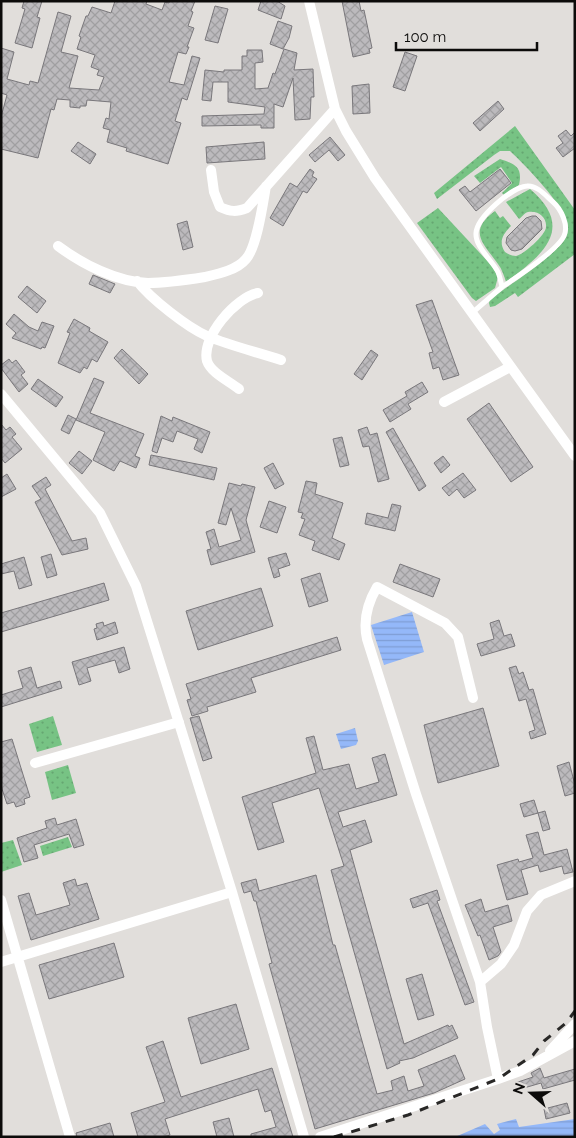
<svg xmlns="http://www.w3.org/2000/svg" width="576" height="1138" viewBox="0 0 576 1138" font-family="Raleway,sans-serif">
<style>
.grass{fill:url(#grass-dots)}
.water{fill:url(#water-rules)}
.building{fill:url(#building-cross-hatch);stroke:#79777b}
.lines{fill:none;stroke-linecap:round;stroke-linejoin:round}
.service{stroke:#fff;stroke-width:5}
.minor{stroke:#fff;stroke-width:10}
.rail{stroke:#292827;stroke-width:3;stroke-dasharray:9 9;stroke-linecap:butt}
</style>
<defs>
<pattern id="grass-dots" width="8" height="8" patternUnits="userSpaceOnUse" patternTransform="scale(1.25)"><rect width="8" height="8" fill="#77c384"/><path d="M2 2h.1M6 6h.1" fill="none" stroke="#66a671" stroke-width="1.8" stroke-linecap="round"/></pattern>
<pattern id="water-rules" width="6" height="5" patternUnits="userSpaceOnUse" patternTransform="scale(1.25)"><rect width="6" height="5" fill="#94b8f9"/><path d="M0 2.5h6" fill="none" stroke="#7e9dd4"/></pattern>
<pattern id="building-cross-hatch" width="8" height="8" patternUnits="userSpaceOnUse" patternTransform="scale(1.25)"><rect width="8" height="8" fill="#bcbabd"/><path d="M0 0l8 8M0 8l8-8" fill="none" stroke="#a09fa1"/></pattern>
</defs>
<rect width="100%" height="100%" fill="#e1dedb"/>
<!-- grass -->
<path class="grass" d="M515 126 575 210V254L518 297 515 293 495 306 490 307 489 303 490 299C507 287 558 254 565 238 567 234 569 228 567 223 563 204 525 165 510 151H500L494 155 437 199 434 193Z
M500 159C515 164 523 167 519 185L504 195 502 193 512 183 501 167 480 183 474 176Z
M530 189C576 228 543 255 506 282 504 276 502 269 498 264 485 245 466 232 495 211L500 218 503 216 511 226C503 234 498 242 505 252 508 254 512 256 516 256 523 255 546 235 546 227 547 217 538 210 528 212 524 213 522 217 519 219L506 202Z
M438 208 492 266 498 277 495 288 476 301 472 298 417 223Z
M53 716 62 745 37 752 29 724Z
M68 765 76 793 52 800 45 772Z
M68 837 72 847 43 856 40 846Z
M13 840 22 865 1 872V843Z"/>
<!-- water -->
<path class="water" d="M412 612 424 652 384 665 371 625Z
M355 728 358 741 356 745 341 749 336 734Z
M516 1119 519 1127 575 1119V1137H455L485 1124 494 1134 500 1130 497 1124Z"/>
<!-- building -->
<path class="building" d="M24 1H42L37 17 40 18 32 48 15 43 25 9 22 8Z
M115 1H147L146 4 162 10 165 2 169 3V1H195L191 11 193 12 188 26 194 28 187 47H189L186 54 178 52 169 82 184 85 192 56 200 58 187 100 182 98 175 121 181 123 168 164 126 151 127 148 107 142 110 130 103 128 106 118 109 119 111 102 87 100 86 106H80V108L70 107V100L57 99 54 110 51 109 38 158 1 149V117L7 95 1 93V48L14 52 7 79 29 85 30 81 38 83 58 12 71 16 61 52 78 56 69 88 99 90 104 77 97 75 99 70 91 67 95 55 77 49 81 37 79 36 86 16H88L92 7 111 13Z
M261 1H277L285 6 281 19 258 10Z
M342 1H359L361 11 364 10 372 48 369 49 370 53 353 57Z
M215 6 228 9 218 43 205 40Z
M278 21 292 26 289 38 283 49 270 44Z
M284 49 297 53 294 70 313 69 314 97H311L310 119 295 120 293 78 283 107 274 104V128H261V125L202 126V116L264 114 265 107 228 102V82H213L211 101 202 100 205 70 224 72V70H242V56H247V50H262L263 62 255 63V89L268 88 273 73 275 74Z
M405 52 417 56 405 91 393 87Z
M369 84 370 113 353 114 352 86Z
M498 101 504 109 480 131 473 123Z
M566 130 571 136 575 132V148L563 157 556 148 563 143 558 136Z
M330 137 345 155 338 161 329 150 315 162 309 155Z
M78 142 96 154 90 164 71 151Z
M264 142 265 159 207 163 206 147Z
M310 169 314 172 312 176 317 179 307 193 303 191 283 226 270 218 290 183 297 187Z
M500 169 511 183 476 211 459 190 465 186 470 192Z
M532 216H536L541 221 542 229 522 249 515 251 511 250 506 243 507 237 526 218Z
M187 221 193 247 183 250 177 224Z
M93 275 115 284 110 293 89 284Z
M27 286 46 301 37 313 18 297Z
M432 300 459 375 443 380 439 367 433 369 429 353 433 352 416 305Z
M14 314 29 327 38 331 42 322 54 326 45 348 42 347 41 349 12 338 16 333 6 324Z
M74 319 90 328 89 331 108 342 97 362 92 359 87 369 84 367 80 373 58 363 70 333 67 332Z
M122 349 148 374 139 384 114 358Z
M371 350 378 355 362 380 354 374Z
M9 359 12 363 16 360 25 372 21 375 28 384 19 392 1 368V365Z
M94 378 104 382 90 413 144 434 135 456 140 458 136 468 120 461 114 471 93 460 105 432 76 420Z
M38 379 63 397 56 407 31 389Z
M422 382 428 392 408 404 411 409 390 422 383 410 407 396 405 392Z
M489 403 533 467 511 482 467 419Z
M68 415 76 419 69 434 61 430Z
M161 416 172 421 173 417 210 432 202 453 194 449 198 439 177 431 173 442 162 438 157 453 152 451Z
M1 424 6 430 10 427 16 434 12 437 22 449 5 463 1 458Z
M367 427 370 435 377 433 389 479 378 482 369 446 363 447 358 430Z
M393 428 426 486 419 491 386 432Z
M342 437 349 465 340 467 333 439Z
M79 451 92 461 82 474 69 463Z
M151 455 217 468 214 480 149 465Z
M443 456 450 465 441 473 434 463Z
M273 463 284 484 275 489 264 468Z
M463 473 476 490 464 498 457 489 449 496 442 488Z
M7 474 16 489 1 497V478Z
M46 477 51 485 45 489 72 541 86 538 88 549 62 555 35 502 41 499 32 486Z
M306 481 317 483 315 494 343 503 332 538 345 544 339 560 312 550 315 541 299 535 305 519 301 518 303 513 298 512Z
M229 483 241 486 242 484 255 487 246 520 255 552 211 565 207 550 211 549 206 532 214 529 219 547 241 540 231 508 226 525 218 523Z
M269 501 286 507 277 533 260 527Z
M392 504 401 506 395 531 365 524 367 513 388 518Z
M286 553 290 565 278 569 280 576 274 578 268 558Z
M51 554 57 575 47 578 41 557Z
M24 557 32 585 19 589 14 571 1 574V564Z
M400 564 440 579 433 597 393 582Z
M320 573 328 601 309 607 301 579Z
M104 583 109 600 1 632V613Z
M261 588 273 626 198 650 186 611Z
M499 620 504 636 511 634 515 646 481 656 477 644 494 639 490 623Z
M103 622 104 626 115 622 118 633 97 640 94 629 97 628 96 624Z
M337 637 341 650 251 678 256 692 207 707 208 711 192 716 187 700 191 699 186 684Z
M124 647 130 669 119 673 115 660 87 668 91 681 79 685 72 662Z
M516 666 519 674 523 672 529 690 533 689 546 734 531 739 529 732 535 730 526 699 519 701 509 668Z
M31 667 37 688 60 681 62 688 1 707V695L23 688 18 671Z
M483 708 499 766 438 783 424 725Z
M199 716 212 758 203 761 190 718Z
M314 736 323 770 349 764 356 789 379 782 372 758 385 754 397 795 338 812 343 827 365 820 372 842 350 850 404 1044 448 1025 449 1027 452 1025 458 1038 413 1058 399 1061 400 1063 387 1069 331 870 344 866 319 788 272 803 284 842 258 850 242 797 316 773 306 738Z
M12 739 30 797 24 799 25 804 16 807 14 802 7 804 1 786V742Z
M569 762 575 785V793L565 796 557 766Z
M534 800 538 813 524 817 520 804Z
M545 811 550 829 543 831 538 813Z
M55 818 57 825 76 819 84 845 74 848 69 834 34 845 38 858 24 862 17 838 47 828 45 821Z
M538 832 544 855 567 849 573 872 564 874 562 866 540 872 538 865 521 870 528 894 507 900 497 865 518 859 519 862 533 858 526 835Z
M316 875 333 945H335L377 1094 393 1090 391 1081 404 1076 408 1091 424 1086 418 1070 455 1055 465 1079 434 1093 315 1129 269 964 272 963 256 901H254L251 891 244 893 241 883 256 879 259 891Z
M75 879 77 886 87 883 99 919 31 940 18 896 29 893 36 915 70 905 63 883Z
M437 890 440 900 437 901 474 1002 465 1005 428 903 413 908 410 899Z
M481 899 485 912 508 905 512 921 493 927 501 952 498 956 489 960 480 935 478 936 465 905Z
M114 943 124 977 49 999 39 965Z
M422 974 434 1015 418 1020 406 979Z
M236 1004 249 1049 201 1064 188 1018Z
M163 1041 181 1097 272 1068 293 1137H251V1134L276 1127 271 1110 265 1112 258 1089 165 1119 170 1135 163 1137H138L131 1113 165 1102 146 1047Z
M540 1068 544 1078 575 1069V1080L543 1089 541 1083 517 1090 515 1083 533 1077 531 1073Z
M567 1103 570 1113 546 1119 544 1109Z
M229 1118 234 1137H217L213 1122Z
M110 1123 114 1137H77L76 1133Z"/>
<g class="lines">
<!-- service -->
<path class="service" d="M472 313 502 287C501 282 500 277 498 272 492 260 475 247 476 233 477 217 512 187 527 186 537 185 546 196 553 202 561 209 569 225 564 236 557 251 517 277 502 287"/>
<!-- minor -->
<path class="minor" d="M309 1 335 109 346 131 375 178 575 456
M211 170 214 192 220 207C231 212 236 212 247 208L335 109
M58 246C82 264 117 282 148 283 167 283 186 280 205 277 218 274 237 270 246 259 257 247 263 203 266 186
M137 281C151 299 187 327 207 336 231 346 257 352 281 360
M239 389C229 381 211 373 207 361 201 337 236 297 258 293
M1 394 100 513 136 586 232 892 304 1137
M444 402 510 367
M473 698 458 637 445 623 377 587C367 604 363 621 367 639L416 794 480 982
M35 763 179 722
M1 900 70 1137
M1 962 232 892
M550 1051 575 1024
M498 1079 487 1027 480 982 501 964 514 945 527 911 541 895 575 881
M320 1137 498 1079 520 1071 575 1041"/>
<!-- rail -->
<path class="rail" d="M334 1137 408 1115 498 1079 533 1055 544 1041 566 1023 575 1011"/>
</g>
<!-- border -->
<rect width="576" height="1138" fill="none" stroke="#0c0b0a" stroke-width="5"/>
<!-- north arrow -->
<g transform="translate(531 1093) rotate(290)" stroke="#e1dedb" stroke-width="4" paint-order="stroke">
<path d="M0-4L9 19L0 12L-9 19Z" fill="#0c0b0a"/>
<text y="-8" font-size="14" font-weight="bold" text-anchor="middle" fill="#0c0b0a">N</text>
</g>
<!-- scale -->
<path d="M396 42v8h141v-8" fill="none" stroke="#0c0b0a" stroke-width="2.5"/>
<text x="404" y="42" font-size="15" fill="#0c0b0a" stroke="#e1dedb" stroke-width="4" paint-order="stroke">100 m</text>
</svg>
